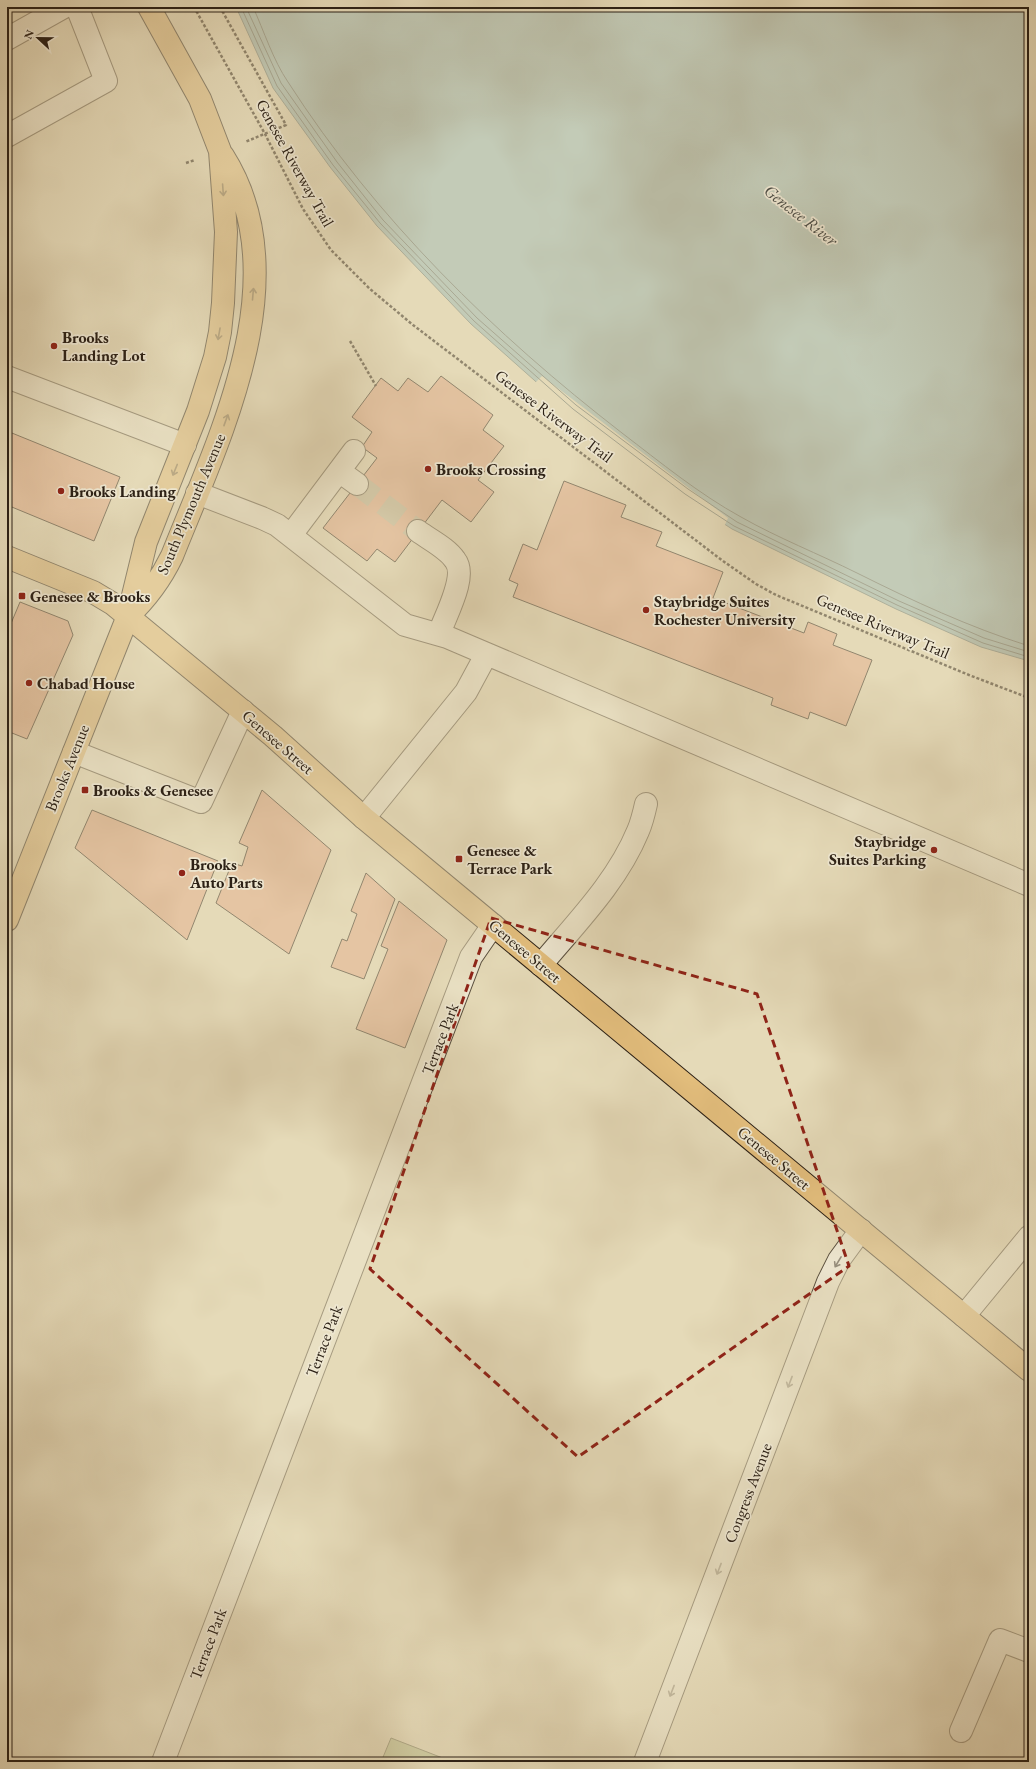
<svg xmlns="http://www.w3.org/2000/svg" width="1036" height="1769" viewBox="0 0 1036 1769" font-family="'EB Garamond',serif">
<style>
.green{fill:#b8be8c;stroke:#727051}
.water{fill:#99b8b7;stroke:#6d7c77}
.pier{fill:#e5dab8}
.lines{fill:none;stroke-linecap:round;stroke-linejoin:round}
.shore{stroke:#626c66;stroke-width:1}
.building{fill:#e4ab8b;stroke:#2c2116}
.minor-tunnel{stroke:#c0b598;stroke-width:22;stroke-dasharray:22 11;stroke-linecap:butt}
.minor-casing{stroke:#5a4f3e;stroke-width:24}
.major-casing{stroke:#2c2116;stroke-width:24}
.path{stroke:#2c2116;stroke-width:2.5;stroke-dasharray:3 2;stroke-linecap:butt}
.minor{stroke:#eee7d1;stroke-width:22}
.major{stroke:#e2bd7c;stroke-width:22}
.oneway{stroke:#876f49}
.oneway2{stroke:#978e7d}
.marked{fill:none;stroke:#8f2418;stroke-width:3;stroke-dasharray:8 5;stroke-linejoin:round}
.poi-dot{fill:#8f2418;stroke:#eee7d1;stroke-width:1.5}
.labels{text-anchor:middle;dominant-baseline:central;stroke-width:3.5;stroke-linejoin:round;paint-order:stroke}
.street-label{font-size:16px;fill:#2c2116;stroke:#eee7d1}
.poi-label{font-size:16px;font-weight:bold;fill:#2c2116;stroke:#eee7d1;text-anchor:start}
.water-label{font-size:17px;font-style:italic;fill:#4d4e46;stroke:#eee7d1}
</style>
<rect width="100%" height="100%" fill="#e5dab8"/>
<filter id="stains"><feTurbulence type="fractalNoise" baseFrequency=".005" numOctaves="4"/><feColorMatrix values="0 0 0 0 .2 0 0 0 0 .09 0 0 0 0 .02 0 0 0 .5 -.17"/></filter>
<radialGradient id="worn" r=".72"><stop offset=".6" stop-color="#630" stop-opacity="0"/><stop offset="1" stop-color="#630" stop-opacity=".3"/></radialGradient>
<!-- green -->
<path class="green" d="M391 1738 453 1762H381Z"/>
<!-- water -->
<path class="water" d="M236 7H1029V661L981 647 896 609 732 529 683 497 570 412 471 324 377 226 330 167 273 88Z"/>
<!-- pier -->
<path class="pier" d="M542 376 728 518 724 527 682 499 569 414 534 384Z"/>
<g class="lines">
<!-- shore -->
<path class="shore" d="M241 7 277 86 333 165 380 223 474 321 573 409 685 494 734 526 897 605 983 643 1029 657
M246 7 281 83 337 162 383 220 477 318 576 405 688 489 737 522 899 601 984 638 1029 652
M253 7C264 31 273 60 288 82 376 219 494 334 622 433 660 462 699 494 741 517 778 538 819 554 857 573 913 601 969 627 1029 646"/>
</g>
<!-- building -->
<path class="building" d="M441 376 493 415 483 430 504 446 478 480 494 492 471 522 442 500 395 562 377 549 367 561 323 528 377 458 362 447 372 432 352 417 381 378 398 391 408 378 428 392Z
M7 431 120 477 94 541 7 505Z
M564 481 626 505 621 517 662 532 656 546 723 572 713 598 804 633 808 622 837 634 833 645 872 660 846 726 810 712 808 719 771 705 773 698 513 597 518 584 509 580 523 544 537 550Z
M20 602 68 621 73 635 27 739 7 731V633Z
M262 790 331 850 289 954 216 903 232 863 242 866 248 847 239 843Z
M92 810 218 861 187 940 75 848Z
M366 873 395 899 364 979 331 967 342 939 347 941 357 914 351 911Z
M399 901 447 940 405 1048 356 1029 388 949 381 946Z"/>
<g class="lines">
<!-- minor-tunnel -->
<path class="minor-tunnel" d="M357 484 418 531"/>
<defs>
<path id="minor" d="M7 39 64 7
M7 136 106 81 77 7
M7 377 185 445
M339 471 357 484
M197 493 262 518 277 525 405 625 447 637 1029 885
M418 531C430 540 447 548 455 560 468 576 445 616 439 634
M291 535 354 451
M74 752 201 802 243 711
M364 818 466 692 486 655
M541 965C576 923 617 882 638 831 642 822 644 813 646 804
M964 1316 1029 1237
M961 1731 1000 1640 1029 1651
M163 1762 471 957 493 925
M645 1762 828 1282 839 1260 861 1230"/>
<path id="major" d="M7 557 93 592 113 604 273 736 364 818 1029 1370
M128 616C147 598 161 579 172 556 219 438 300 277 223 156
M7 920 128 616 146 542 198 411 215 357 220 332 223 303 226 232 220 151 200 99 149 7"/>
</defs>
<!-- minor casing -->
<use href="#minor" class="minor-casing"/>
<!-- major casing -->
<use href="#major" class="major-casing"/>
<!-- path -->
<path class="path" d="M194 7 265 134 303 209 331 250 370 289 413 325 723 561 756 584 776 595 969 675 1029 698
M220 7 286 125 245 142
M186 163 195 160
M350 341 376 386"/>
<!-- minor -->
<use href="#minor" class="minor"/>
<!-- major -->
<use href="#major" class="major"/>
</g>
<!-- one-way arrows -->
<defs><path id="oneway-shaft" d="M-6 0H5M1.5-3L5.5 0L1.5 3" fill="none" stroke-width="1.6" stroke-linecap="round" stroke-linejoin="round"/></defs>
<g class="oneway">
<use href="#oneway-shaft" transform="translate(223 190) rotate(86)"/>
<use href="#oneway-shaft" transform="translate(253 294) rotate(-85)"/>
<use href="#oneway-shaft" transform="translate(219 334) rotate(100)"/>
<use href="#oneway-shaft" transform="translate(226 420) rotate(-70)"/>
<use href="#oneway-shaft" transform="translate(175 470) rotate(112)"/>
</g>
<g class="oneway2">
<use href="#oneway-shaft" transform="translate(838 1262) rotate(121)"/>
<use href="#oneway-shaft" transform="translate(790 1382) rotate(111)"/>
<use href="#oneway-shaft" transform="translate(719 1569) rotate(111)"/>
<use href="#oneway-shaft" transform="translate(672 1691) rotate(111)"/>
</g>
<!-- marked area -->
<path d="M0 0H1036V1769H0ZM491 918 757 994 849 1266 578 1457 370 1269Z" fill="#e5dab8" fill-opacity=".55" fill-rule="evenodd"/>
<path class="marked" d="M491 918 757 994 849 1266 578 1457 370 1269Z"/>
<!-- markers -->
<g class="poi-dot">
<circle cx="54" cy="346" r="4"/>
<circle cx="428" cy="469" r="4"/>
<circle cx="61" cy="491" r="4"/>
<rect x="18" y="592" width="8" height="8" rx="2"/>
<circle cx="646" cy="610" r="4"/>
<circle cx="29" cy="683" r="4"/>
<rect x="81" y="786" width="8" height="8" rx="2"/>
<circle cx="934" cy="850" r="4"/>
<rect x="455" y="855" width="8" height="8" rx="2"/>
<circle cx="182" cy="873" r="4"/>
</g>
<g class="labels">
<!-- street labels -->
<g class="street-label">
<text transform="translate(295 163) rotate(61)">Genesee Riverway Trail</text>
<text transform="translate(554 416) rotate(37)">Genesee Riverway Trail</text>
<text transform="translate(191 504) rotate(-67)">South Plymouth Avenue</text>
<text transform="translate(883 626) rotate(23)">Genesee Riverway Trail</text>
<text transform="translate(278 742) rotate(41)">Genesee Street</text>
<text transform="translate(67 768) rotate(-68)">Brooks Avenue</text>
<text transform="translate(525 951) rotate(40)">Genesee Street</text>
<text transform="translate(440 1039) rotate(-69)">Terrace Park</text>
<text transform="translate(774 1158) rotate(40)">Genesee Street</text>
<text transform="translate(324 1341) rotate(-69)">Terrace Park</text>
<text transform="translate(748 1493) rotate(-69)">Congress Avenue</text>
<text transform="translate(208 1644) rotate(-69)">Terrace Park</text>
</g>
<!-- poi labels -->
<g class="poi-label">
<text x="62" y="337">Brooks<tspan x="62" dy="18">Landing Lot</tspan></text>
<text x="436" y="469">Brooks Crossing</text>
<text x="69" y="491">Brooks Landing</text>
<text x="30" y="596">Genesee &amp; Brooks</text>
<text x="654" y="601">Staybridge Suites<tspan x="654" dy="18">Rochester University</tspan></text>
<text x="37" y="683">Chabad House</text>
<text x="93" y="790">Brooks &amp; Genesee</text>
<text x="926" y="841" text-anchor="end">Staybridge<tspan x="926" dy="18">Suites Parking</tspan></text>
<text x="467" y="850">Genesee &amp;<tspan x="467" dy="18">Terrace Park</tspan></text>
<text x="190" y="864">Brooks<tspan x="190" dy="18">Auto Parts</tspan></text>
</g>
<!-- water labels -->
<g class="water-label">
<text transform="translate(801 215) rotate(38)">Genesee River</text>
</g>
</g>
<!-- margin -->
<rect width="1036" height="1769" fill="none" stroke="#e5dab8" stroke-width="24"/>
<rect x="8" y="8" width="1020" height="1753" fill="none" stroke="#2c2116" stroke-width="2"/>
<rect x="12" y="12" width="1012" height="1745" fill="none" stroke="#2c2116"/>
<!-- north arrow -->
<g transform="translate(38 38) rotate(292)" stroke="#eee7d1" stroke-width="3" paint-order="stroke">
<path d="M0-3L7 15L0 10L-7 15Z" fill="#2c2116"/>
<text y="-6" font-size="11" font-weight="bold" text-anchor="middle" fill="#2c2116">N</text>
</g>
<rect width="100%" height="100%" filter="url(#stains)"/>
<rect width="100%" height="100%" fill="url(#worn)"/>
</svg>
